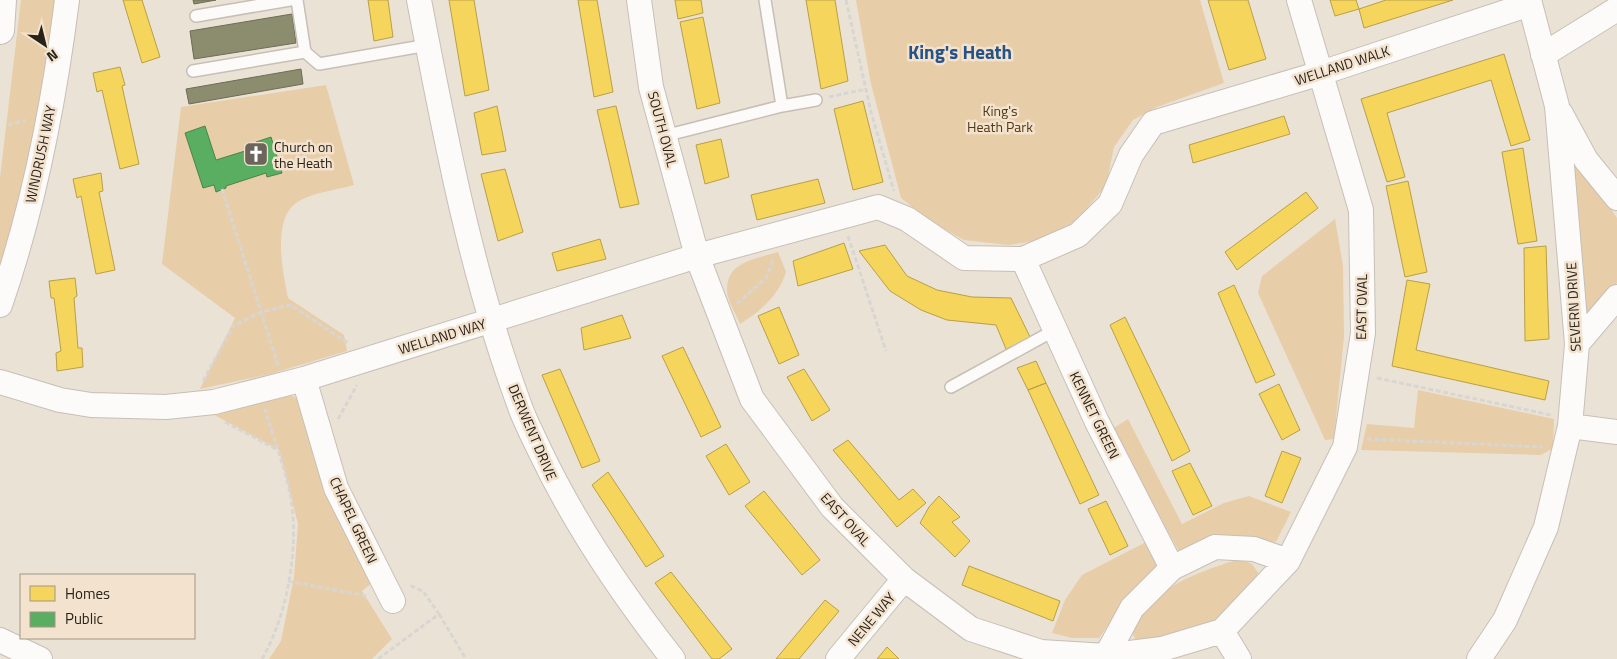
<svg xmlns="http://www.w3.org/2000/svg" width="1617" height="659" viewBox="0 0 1617 659" font-family="'Titillium Web',sans-serif">
<style>
.green{fill:#e8cda9}
.homes{fill:#f6d55c;stroke:#b89f48}
.public{fill:#5aae61;stroke:#4b844c}
.industry{fill:#8c8c6e;stroke:#6e6c55}
.lines{fill:none;stroke-linecap:round;stroke-linejoin:round}
.lane-casing{stroke:#c7bfb6;stroke-width:14}
.street-casing{stroke:#c7bfb6;stroke-width:26}
.secondary-casing{stroke:#c7bfb6;stroke-width:30}
.path{stroke:#d8d6d3;stroke-width:3;stroke-dasharray:5 2.5;stroke-linecap:butt}
.lane{stroke:#fcfbf9;stroke-width:11}
.street{stroke:#fcfbf9;stroke-width:24}
.secondary{stroke:#fcfbf9;stroke-width:28}
.labels{text-anchor:middle;dominant-baseline:central;stroke-width:5;stroke-linejoin:round;paint-order:stroke}
.street-label{font-size:14px;fill:#27221a;stroke:#f3e3ce}
.park-label{font-size:14px;fill:#503711;stroke:#f3e3ce}
.poi-label{font-size:14px;fill:#27221a;stroke:#f3e3ce;text-anchor:start}
.district-label{font-size:19px;font-weight:bold;fill:#265286;stroke:#f3e3ce}
</style>
<rect width="100%" height="100%" fill="#ebe2d6"/>
<!-- green -->
<path class="green" d="M21 0H60L47 109 0 294V178Z
M856 0H1200L1224 83 1157 107 1133 120 1114 147 1106 186 1076 221 1043 240 1008 245 964 240 930 221 901 198 871 84Z
M326 85 354 185C337 190 316 192 301 200 270 215 283 272 288 298L344 335 347 351 270 374 200 389 235 318 162 264 181 107Z
M1581 163 1617 218V283L1608 291 1588 315 1584 316 1573 164Z
M1335 219 1343 266 1344 336 1334 439 1325 440 1258 293 1262 276Z
M778 252 786 272C779 295 761 311 740 324 737 315 727 301 727 291 726 261 756 259 778 252Z
M1418 390 1554 419 1553 448 1541 455 1361 450 1367 424 1414 428Z
M287 393 304 402 333 508 374 581 362 591 392 639 372 659H269L281 641 294 577 298 524 279 450 211 413Z
M1128 419 1182 524 1224 503 1249 496 1291 512 1276 542 1249 537 1182 557 1112 429Z
M1148 541 1159 567 1114 617 1099 638H1072L1052 633 1065 600 1082 575Z
M1240 559 1252 564 1261 577 1223 616 1198 630 1139 646 1132 633C1141 591 1203 570 1240 559Z"/>
<!-- homes -->
<path class="homes" d="M123 0H142L160 57 142 63Z
M368 0H388L393 37 374 41Z
M449 0H474L489 90 465 96Z
M578 0H597L613 92 594 97Z
M675 0H701L703 13 678 19Z
M806 0H835L848 81 821 89Z
M1208 0H1248L1266 59 1229 70Z
M1330 0H1356L1359 9 1335 16Z
M1386 0H1453L1364 28 1359 9Z
M703 17 720 103 697 109 680 22Z
M1504 54 1530 140 1511 146 1491 80 1387 113 1405 177 1387 182 1361 99Z
M120 67 125 85 122 86 139 164 120 169 102 90 97 92 93 73Z
M863 101 883 182 853 190 834 109Z
M497 106 506 151 482 155 474 113Z
M616 106 639 204 620 208 597 110Z
M1284 116 1290 134 1193 163 1189 145Z
M721 139 729 177 705 184 696 145Z
M1523 148 1537 241 1518 244 1502 152Z
M505 169 523 232 498 241 481 174Z
M101 173 103 191 99 192 115 270 96 274 81 196 77 198 73 179Z
M818 179 825 203 757 220 751 195Z
M1408 181 1427 272 1405 277 1386 186Z
M1306 192 1318 208 1237 270 1225 252Z
M600 239 606 259 557 271 552 253Z
M844 243 853 269 798 286 793 261Z
M885 245 907 276 937 290 972 297 1011 298 1031 339 1006 349 996 325 947 320 921 310 890 291 859 251Z
M1546 246 1549 339 1525 341 1524 248Z
M75 278 77 296 74 298 78 348H82L83 367 57 371 56 353 61 351 54 298H51L49 281Z
M1407 280 1430 284 1416 350 1549 381 1545 400 1392 366Z
M1234 285 1275 375 1256 383 1218 293Z
M779 307 799 355 779 364 758 316Z
M622 315 631 338 584 350 581 328Z
M1125 317 1190 451 1172 461 1110 325Z
M683 347 721 427 701 437 662 356Z
M1036 361 1046 383 1028 390 1017 368Z
M560 369 600 461 582 468 542 375Z
M804 369 830 410 812 421 787 377Z
M1046 383 1099 495 1080 504 1028 390Z
M1279 384 1300 430 1282 440 1259 394Z
M848 440 899 500 913 489 926 503 897 527 833 450Z
M726 444 750 482 729 495 706 456Z
M1282 451 1301 458 1282 503 1265 496Z
M1190 463 1212 506 1193 515 1172 471Z
M608 472 664 556 646 567 592 485Z
M764 491 820 560 802 575 745 506Z
M939 496 960 517 952 522 970 541 955 557 920 523 929 507Z
M1106 501 1128 546 1110 555 1088 509Z
M969 566 1060 601 1053 621 962 585Z
M671 572 732 649 719 659H712L655 583Z
M825 600 839 611 799 659H776Z
M887 647 899 659H877Z"/>
<!-- public -->
<path class="public" d="M205 126 216 160 258 147 256 142 271 137 282 173 267 177 266 173 226 186V188L216 192 214 185 203 188 185 133Z"/>
<!-- industry -->
<path class="industry" d="M193 0H216L194 4Z
M292 14 296 43 194 59 190 31Z
M301 69 303 84 189 104 186 89Z"/>
<g class="lines">
<defs>
<path id="lane" d="M297 0 305 52 319 64 428 45
M765 0 782 106
M196 16 290 0
M193 71 305 52
M664 136 782 106 816 100
M951 387 1055 330"/>
<path id="street" d="M419 0C445 136 471 274 519 404 524 419 532 434 539 449 575 525 621 593 673 659
M639 0 651 87 697 256 752 399 832 507 904 579 971 629 1041 652 1106 656 1162 649 1222 631 1288 561 1345 447 1363 333 1361 210 1299 0
M1543 55 1617 9
M1561 114 1586 160 1617 198
M1023 259 1097 422 1172 568
M0 305C34 207 54 103 67 0
M1577 344 1617 297
M304 379 336 488 393 601
M0 382 60 400 91 405 166 407 214 402 304 379 697 256 878 207 907 219 964 258 1023 259 1078 235 1110 204 1131 155 1153 123 1321 73 1530 4
M1570 426 1617 432
M1222 631 1239 659
M0 640 40 659
M1106 656 1132 608 1172 568 1215 547 1254 549 1288 561
M838 659 904 579
M1479 659 1505 620 1546 527 1570 426 1577 344 1557 106 1529 0"/>
<path id="secondary" d="M0 30 2 0"/>
</defs>
<!-- lane casing -->
<use href="#lane" class="lane-casing"/>
<!-- street casing -->
<use href="#street" class="street-casing"/>
<!-- secondary casing -->
<use href="#secondary" class="secondary-casing"/>
<!-- path -->
<path class="path" d="M846 0 871 112 894 191
M829 97 866 89
M8 125 26 120
M222 189 278 365
M848 236 886 351
M737 304 766 278 774 258
M1377 378 1551 415
M203 381 233 326 261 312 291 305 348 343
M338 419 357 385
M225 422 276 449
M1367 439 1543 447
M288 581 366 596
M439 614 466 659
M262 659C288 614 300 545 290 493 284 465 273 437 265 409
M378 659 439 614 423 591 409 585"/>
<!-- lane -->
<use href="#lane" class="lane"/>
<!-- street -->
<use href="#street" class="street"/>
<!-- secondary -->
<use href="#secondary" class="secondary"/>
</g>
<!-- icons -->
<defs>
<symbol id="church-square" viewBox="-11 -11 22 22"><rect x="-9" y="-9" width="18" height="18" rx="4" fill="#6c655c" stroke="#f3e3ce"/><path d="M-1.2-6h2.4v3.5h3.3v2.4h-3.3V6h-2.4V-.1h-3.3v-2.4h3.3Z" fill="#fff"/></symbol>
</defs>
<g fill-rule="evenodd">
<use href="#church-square" x="242" y="140" width="28" height="28"/>
</g>
<g class="labels">
<!-- street labels -->
<g class="street-label">
<text transform="translate(1342 65) rotate(-18)">WELLAND WALK</text>
<text transform="translate(663 129) rotate(75)">SOUTH OVAL</text>
<text transform="translate(40 154) rotate(-78)">WINDRUSH WAY</text>
<text transform="translate(1361 307) rotate(-89)">EAST OVAL</text>
<text transform="translate(1573 307) rotate(-93)">SEVERN DRIVE</text>
<text transform="translate(442 336) rotate(-17)">WELLAND WAY</text>
<text transform="translate(1095 415) rotate(64)">KENNET GREEN</text>
<text transform="translate(533 432) rotate(67)">DERWENT DRIVE</text>
<text transform="translate(846 519) rotate(48)">EAST OVAL</text>
<text transform="translate(354 520) rotate(65)">CHAPEL GREEN</text>
<text transform="translate(871 619) rotate(-50)">NENE WAY</text>
</g>
<!-- park labels -->
<g class="park-label">
<text x="1000" y="110">King's<tspan x="1000" dy="16">Heath Park</tspan></text>
</g>
<!-- poi labels -->
<g class="poi-label">
<text x="274" y="146">Church on<tspan x="274" dy="16">the Heath</tspan></text>
</g>
<!-- district labels -->
<g class="district-label">
<text x="960" y="51">King's Heath</text>
</g>
</g>
<!-- legend -->
<rect x="20" y="574" width="175" height="65" fill="#f3e3ce" stroke="#a19686"/>
<rect x="30" y="586" width="25" height="15" fill="#f6d55c" stroke="#a19686"/>
<text x="65" y="599" font-size="15" fill="#27221a">Homes</text>
<rect x="30" y="612" width="25" height="15" fill="#5aae61" stroke="#a19686"/>
<text x="65" y="624" font-size="15" fill="#27221a">Public</text>
<!-- north arrow -->
<g transform="translate(45 45) rotate(145)" stroke="#f3e3ce" stroke-width="4" paint-order="stroke">
<path d="M0-4L9 19L0 12L-9 19Z" fill="#27221a"/>
<text y="-8" font-size="14" font-weight="bold" text-anchor="middle" fill="#27221a">N</text>
</g>
</svg>
